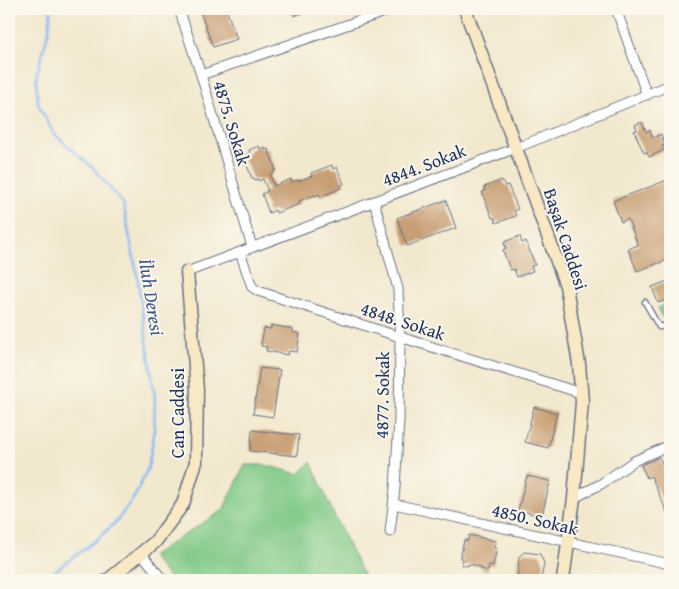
<svg xmlns="http://www.w3.org/2000/svg" width="679" height="589" viewBox="0 0 679 589" font-family="'Gentium Book Plus',serif">
<style>
.green{fill:#7fc985;stroke:#4d7c72}
.lines{fill:none;stroke-linecap:round;stroke-linejoin:round}
.stream{stroke:#85b8f2;stroke-width:2.5}
.building{fill:#c89f75}
.lane-casing{stroke:#667085;stroke-width:7}
.street-casing{stroke:#667085;stroke-width:11}
.secondary-casing{stroke:#667085;stroke-width:15}
.lane{stroke:#fff;stroke-width:4.5}
.street{stroke:#fff;stroke-width:9}
.secondary{stroke:#f8e8c3;stroke-width:12}
.labels{text-anchor:middle;dominant-baseline:central;stroke-width:4;stroke-linejoin:round;paint-order:stroke}
.street-label{font-size:18px;fill:#1b2f5e;stroke:#fbf7ec}
.water-label{font-size:19px;font-style:italic;fill:#3b588a;stroke:#fbf7ec}
</style>
<rect width="100%" height="100%" fill="#fbf7ec"/>
<filter id="ink" filterUnits="userSpaceOnUse"><feTurbulence type="fractalNoise" baseFrequency=".02" numOctaves="2"/><feDisplacementMap in="SourceGraphic" scale="10" xChannelSelector="R" yChannelSelector="G"/><feConvolveMatrix kernelMatrix="1 2 1 2 8 2 1 2 1" color-interpolation-filters="sRGB"/></filter>
<filter id="wash" filterUnits="userSpaceOnUse"><feTurbulence type="fractalNoise" baseFrequency=".0096" numOctaves="4" result="noise"/><feDisplacementMap in="SourceGraphic" scale="20" xChannelSelector="R" yChannelSelector="G"/><feGaussianBlur stdDeviation="1.12" result="paint"/><feColorMatrix in="noise" values="0 0 0 0 0 0 0 0 0 0 0 0 0 0 0 0 0 1.4 0 .05"/><feComposite in="paint" operator="in"/></filter>
<g filter="url(#wash)">
<rect width="100%" height="100%" fill="#f2e8ce"/>
<!-- green -->
<path class="green" d="M670 302V318L664 319 661 316 658 308Z
M311 462 338 524 366 580H171L151 556 223 510 245 465H265L299 474Z"/>
<g class="lines">
<!-- stream -->
<path class="stream" d="M43 580 95 541 117 521 135 496 148 468 154 434 155 397 137 274 123 203 92 167 54 134 38 104 36 77 49 30 51 9"/>
</g>
<g id="blocks">
<!-- building -->
<path class="building" d="M199 9H226L237 39 213 47Z
M292 9H311V10L294 16Z
M642 122 646 132 650 130 653 138 661 134 665 145 662 146 664 150 649 157 647 152 644 153 634 131 637 130 635 125Z
M259 146 260 149 265 147V150L268 149 276 170 273 171 274 173 270 175 274 186 291 179 292 182 297 180 298 181 312 176 311 173 332 165 333 169 337 167 344 184 340 186 341 188 320 197 319 194 315 196V195L299 201 300 204 276 213 275 210 269 213 262 194 268 191 263 179 259 181 258 179 255 180 254 178H252L244 158 247 157 246 154 250 152 249 150Z
M670 179V259L637 271 628 249 638 245 628 219 621 222 613 201Z
M502 180 505 186 508 185 518 209 514 211 516 216 496 223 494 217 492 218 482 192 485 191 484 187Z
M446 200 456 228 407 246 397 218Z
M520 236 522 243 526 241 535 265 531 266 533 271 517 277 514 269 510 270 503 250 506 248 504 242Z
M670 280V299L658 303 652 287Z
M271 325 293 329V332L300 334 297 352 289 351 288 355 266 351 267 347 261 346 264 328 271 329Z
M260 368 280 370 273 417 253 414Z
M534 407 557 413 548 448 525 442Z
M252 430 299 435 297 456 250 451Z
M659 457 665 469 662 471 670 489V519L651 476 647 478 641 465Z
M527 476 550 481 542 516 518 510Z
M469 535 496 541 494 548H497L493 566 489 565 488 571 481 569V567L469 564 468 566 462 565 463 559 460 558 464 540 468 541Z
M524 552 540 554 544 563 541 580H517L519 557Z"/>
</g>
</g>
<g filter="url(#ink)">
<use href="#blocks" fill-opacity="0" stroke="#667085" stroke-width="1"/>
<g class="lines">
<defs>
<path id="lane" d="M645 302 659 327 670 325"/>
<path id="street" d="M179 9 201 75 252 247
M616 9 647 95
M201 75 393 9
M374 201 398 289 400 337 399 420 395 488 390 532
M240 252 252 287 258 291 400 337 581 393
M187 272 516 148 670 85
M574 498 601 484 634 461 670 445
M394 504 670 564
M141 553 163 580"/>
<path id="secondary" d="M465 9 566 286 579 364 582 402 574 498 563 580
M108 580 155 542 183 504 196 462 197 390 187 272"/>
</defs>
<!-- lane casing -->
<use href="#lane" class="lane-casing"/>
<!-- street casing -->
<use href="#street" class="street-casing"/>
<!-- secondary casing -->
<use href="#secondary" class="secondary-casing"/>
<!-- lane -->
<use href="#lane" class="lane"/>
<!-- street -->
<use href="#street" class="street"/>
<!-- secondary -->
<use href="#secondary" class="secondary"/>
</g>
</g>
<g class="labels">
<!-- street labels -->
<g class="street-label">
<text transform="translate(232 123) rotate(73)">4875. Sokak</text>
<text transform="translate(424 165) rotate(-21)">4844. Sokak</text>
<text transform="translate(566 239) rotate(72)">Başak Caddesi</text>
<text transform="translate(403 321) rotate(18)">4848. Sokak</text>
<text transform="translate(382 395) rotate(-89)">4877. Sokak</text>
<text transform="translate(177 413) rotate(-90)">Can Caddesi</text>
<text transform="translate(535 519) rotate(13)">4850. Sokak</text>
</g>
<!-- water labels -->
<g class="water-label">
<text transform="translate(152 297) rotate(81)">İluh Deresi</text>
</g>
</g>
<!-- margin -->
<rect width="679" height="589" fill="none" stroke="#fbf7ec" stroke-width="30"/>
</svg>
